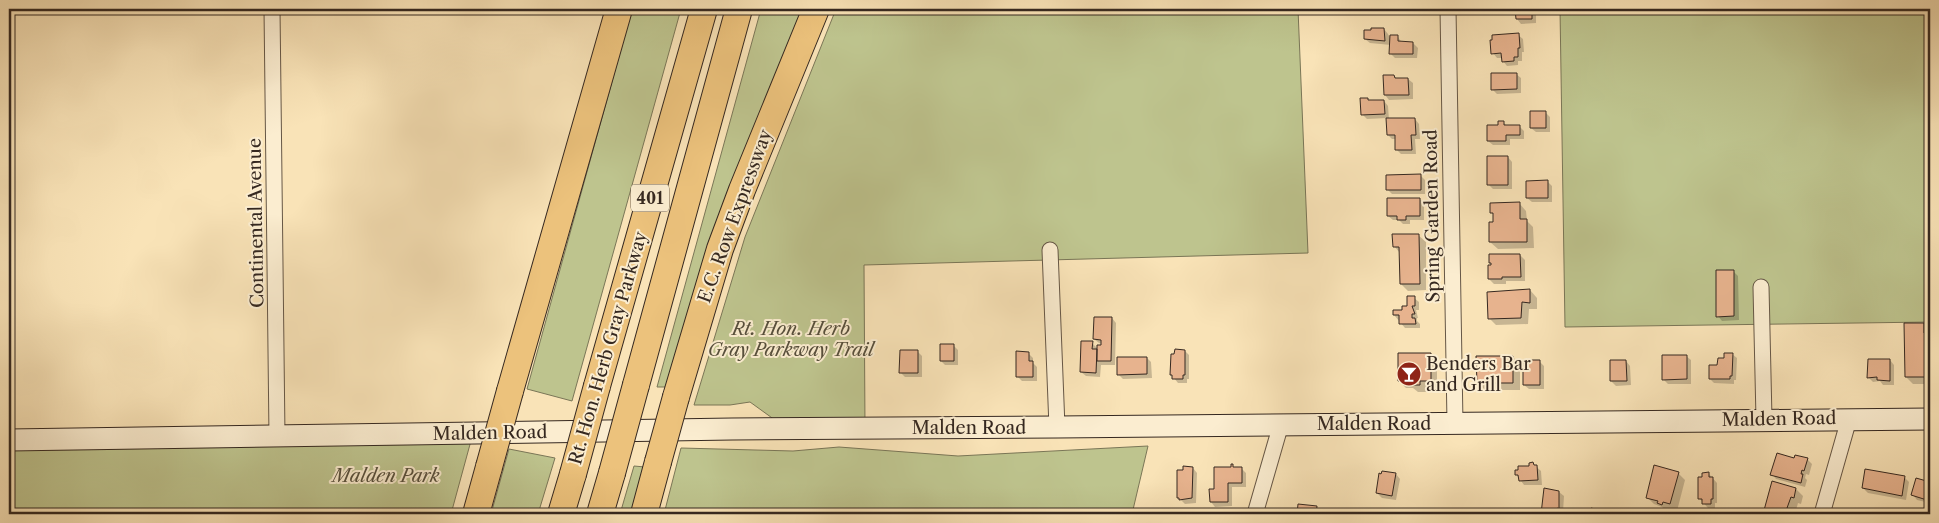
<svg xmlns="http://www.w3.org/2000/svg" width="1939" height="523" viewBox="0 0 1939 523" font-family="'Libre Caslon Text',serif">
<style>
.green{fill:#bec48e;stroke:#7a7657}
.shadow{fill:#0003}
.building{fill:#e7b38e;stroke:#352820}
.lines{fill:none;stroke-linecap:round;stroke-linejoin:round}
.minor-casing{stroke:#665746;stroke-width:17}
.secondary-casing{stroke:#352820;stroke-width:23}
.motorway-casing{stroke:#352820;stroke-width:28}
.minor{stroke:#fbedd0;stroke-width:15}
.secondary{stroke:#fbedd0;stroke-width:21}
.motorway{stroke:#ecc27c;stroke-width:26}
.motorway-bridge-casing{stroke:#352820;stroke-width:28;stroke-linecap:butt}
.motorway-bridge{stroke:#ecc27c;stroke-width:26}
.labels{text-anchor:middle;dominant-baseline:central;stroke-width:4;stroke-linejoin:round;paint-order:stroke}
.shield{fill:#fbedd0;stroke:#706355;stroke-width:1}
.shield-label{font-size:16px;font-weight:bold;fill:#352820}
.street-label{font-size:18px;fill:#352820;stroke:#fbedd0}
.park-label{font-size:18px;font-style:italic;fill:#574f3c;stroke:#fbedd0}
.poi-label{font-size:18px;fill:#352820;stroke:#fbedd0;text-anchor:start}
</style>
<rect width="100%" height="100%" fill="#f9e3b7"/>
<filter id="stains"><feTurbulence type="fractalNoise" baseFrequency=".004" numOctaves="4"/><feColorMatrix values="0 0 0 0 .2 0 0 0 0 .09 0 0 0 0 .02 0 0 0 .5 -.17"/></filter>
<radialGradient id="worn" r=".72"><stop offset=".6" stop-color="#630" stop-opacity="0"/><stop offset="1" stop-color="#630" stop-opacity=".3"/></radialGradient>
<!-- green -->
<path class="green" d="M632 9H681L572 401 527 389Z
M761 9H804L770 87 709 250 671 387H657Z
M836 9H1298L1308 253 864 265 865 428H786L750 402 730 405H694L745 237Z
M1560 9H1930V322L1565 327Z
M472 437 451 514H9V442Z
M1148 446 1132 514H664L681 448 793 451 839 447 958 456Z
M509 449 555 458 538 514H491Z
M634 466 645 467 632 514H620Z"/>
<!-- shadow -->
<path class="shadow" d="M1487 9H1514V14H1492Z
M1517 9H1536V23L1521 24 1517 19Z
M1384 29 1388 34 1389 36 1398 37 1402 43H1413L1418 48 1417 58H1395L1390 53 1391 45 1370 43 1365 39Z
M1518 35 1523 39 1524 52H1522V61H1518V65L1507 66 1503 61V58H1497L1493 53V41Z
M1516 74 1521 78V93L1497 94 1492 89Z
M1394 76 1397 79H1408L1413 83V99L1389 100 1385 95Z
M1367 99 1370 102 1384 101 1388 106 1389 120 1415 119 1419 124 1420 139H1415L1416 154H1401L1396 149V139H1392L1388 135 1387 118 1367 119 1362 114Z
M1545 112 1550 117V132H1536L1531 128Z
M1503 122 1507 126H1519L1524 131V139H1510V145H1493L1488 141Z
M1508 157 1512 162V189H1493L1488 184Z
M1420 175 1425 180V194H1392L1388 190Z
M1547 181 1552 186V202H1532L1527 198Z
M1420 199 1424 204V220H1410V224H1403L1399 220H1393L1388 216Z
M1519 203 1526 211 1527 221 1533 227 1534 248 1498 249 1490 242 1494 223V215L1491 212Z
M1418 235 1426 242V290L1408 291 1401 284 1400 253 1394 246Z
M1520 255 1525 260V281H1506V284H1494L1489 279 1492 264 1491 263Z
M1733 271 1738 276 1739 320 1722 321 1718 316Z
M1530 290 1537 298V309H1529L1528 324 1496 325 1489 318Z
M1414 298 1419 302V310H1416L1418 318H1417V321L1420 324V328H1405L1394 315 1403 312Z
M1112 318 1116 323 1115 365H1101L1100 377 1086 376 1081 372 1092 343 1098 349 1102 346V344L1099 343 1094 339Z
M1923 324 1930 331V384H1913L1906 377Z
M953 345 958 350V365H945L941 361Z
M1185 351 1189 355V379H1187V383H1178L1174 378Z
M918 352 922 356V377H905L900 372Z
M1028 353 1033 358V363L1037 367V381H1022L1017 376Z
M1732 354 1737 358 1736 380H1734V384L1714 383 1710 379 1719 367Z
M1430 355 1437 362V388H1426V392H1418L1413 388H1406L1399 381Z
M1686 356 1691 360V384H1668L1663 379Z
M1513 357 1520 364V390H1485L1478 383Z
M1147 358 1151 362 1152 378 1123 379 1118 374Z
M1869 360H1890L1894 365V385H1883L1880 381 1873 382 1869 378Z
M1539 361 1544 366V389H1529L1524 385Z
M1626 361 1630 366 1631 385 1616 386 1611 381Z
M1795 459H1807L1812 464 1809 475 1806 474 1805 478 1807 480 1805 487 1776 479 1772 474Z
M1533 464 1541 471 1542 485H1524L1516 474Z
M1193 468 1197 473 1196 503 1185 504 1178 497Z
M1241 468 1246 473V487H1232V506L1215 507 1211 502 1215 490Z
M1678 473 1685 480 1677 511 1670 509 1669 511 1666 510 1662 507 1654 504 1647 497Z
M1396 474 1400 479 1396 500 1382 498 1377 493Z
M1709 474 1717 483V503H1715V508H1708L1699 498Z
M1905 478 1909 482 1906 500 1868 493 1863 488Z
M1917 480 1930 484V503L1917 500 1913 495Z
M1773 483 1796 489 1803 496 1801 504 1798 503 1795 514H1764Z
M1545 490 1559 492 1564 496 1563 512H1561V514H1542Z
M1299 505 1317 507 1322 512 1321 514H1298Z"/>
<!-- building -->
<path class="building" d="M1515 9H1532V19H1516Z
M1371 28H1384L1385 41 1364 39V30H1371Z
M1519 33 1520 48H1518V57H1514V61L1502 62 1501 53 1491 54 1490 40H1492V35Z
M1390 35H1398V41L1413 42V54H1389Z
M1491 73H1517V89L1491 90Z
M1383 75H1394L1395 78H1408L1409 95H1384Z
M1360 98H1368V100H1384L1385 114 1361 115Z
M1530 111H1546V128H1530Z
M1386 118H1415L1416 135H1411L1412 150H1395V135H1387Z
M1498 121H1504V125H1520V135H1506V141H1487V125H1498Z
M1487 156H1508V185H1487Z
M1421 174V190H1386V175Z
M1548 180V198H1526V181Z
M1387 198H1420V216H1406V220H1397V216H1387Z
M1520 202V219H1527V242H1489V222H1493V213H1490V203Z
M1392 234H1419L1420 284H1400L1399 247H1393Z
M1489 254H1520L1521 277H1502V279H1488V265H1491V263H1489Z
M1716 270H1734V316L1716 317Z
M1530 289V303L1522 302 1521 318 1488 319 1487 292Z
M1407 296H1415V306H1412L1415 314H1412V318H1415L1416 324H1399V315H1393V310H1402V306H1407Z
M1094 317H1112L1111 361H1097V345H1101V340L1093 339Z
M1904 323H1924V333H1930V377H1905Z
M1081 341H1093L1092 349H1097L1096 373 1080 372Z
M940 344H954V361H940Z
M1175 349 1185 350V375H1183V379H1172V375H1170L1171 354H1174Z
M900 350H918V373H899Z
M1016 351 1029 352V361H1033V377H1016Z
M1398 353H1431V381H1420V385H1409V381H1398Z
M1724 353H1733L1732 376H1730V379H1709V365H1717L1718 358H1724Z
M1662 355H1687V379L1662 380Z
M1476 356H1513V383H1477Z
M1117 357H1147V374L1117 375Z
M1868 359H1890V381L1877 380V377L1867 378Z
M1523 360H1540V385H1523Z
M1610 360H1626L1627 381H1610Z
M1777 453 1794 458 1795 455 1808 458 1804 471 1802 470 1801 474H1803L1801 483 1770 475Z
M1533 462 1534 465H1537L1538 480 1519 481 1518 475H1515V470H1518V466H1529V463Z
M1231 464H1233V467H1242V483H1228V502H1210L1209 489H1214V467H1231Z
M1654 465 1679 472 1670 504 1663 502 1662 505 1657 503 1658 501 1646 498Z
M1183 466 1193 467 1192 498 1179 500V498H1177V470H1183Z
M1865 469 1905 476 1902 496 1862 488Z
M1382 471 1396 473 1392 496 1376 493 1379 473 1381 474Z
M1709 472V477H1713V499H1711V504H1702V499H1698V477H1702V473Z
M1916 478 1930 482V501L1911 495Z
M1772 481 1796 488 1794 498 1791 497 1787 508 1790 509 1789 514H1763Z
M1544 488 1559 491V509L1557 508 1556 514H1541Z
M1298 504 1317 506 1316 514H1297Z
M1591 508 1607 512V514H1589Z
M1387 510 1402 513 1401 514H1386Z"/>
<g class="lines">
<defs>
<path id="minor" d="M272 9 277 436
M1448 9 1455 423
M1050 250 1057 427
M1761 287 1764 419
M1255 514 1281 424
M1822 514 1849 419"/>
<path id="secondary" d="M9 440 732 429 1057 427 1930 419"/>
<path id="motorway" d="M636 385 739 9
M597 386 704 9
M510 391 619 9
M676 397 720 249 742 190 816 9
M476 514 489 467
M561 514 573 474
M600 514 612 473
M644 514 658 462"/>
</defs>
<!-- minor casing -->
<use href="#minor" class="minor-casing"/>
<!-- secondary casing -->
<use href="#secondary" class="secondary-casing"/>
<!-- motorway casing -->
<use href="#motorway" class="motorway-casing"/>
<!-- minor -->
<use href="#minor" class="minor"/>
<!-- secondary -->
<use href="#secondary" class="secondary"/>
<!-- motorway -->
<use href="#motorway" class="motorway"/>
<defs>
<path id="motorway-bridge" d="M658 462 676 397
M489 467 510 391
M612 473 636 385
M573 474 597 386"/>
</defs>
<!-- motorway-bridge casing -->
<use href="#motorway-bridge" class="motorway-bridge-casing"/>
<!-- motorway-bridge -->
<use href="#motorway-bridge" class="motorway-bridge"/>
</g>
<!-- icons -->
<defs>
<symbol id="bar-disc" viewBox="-11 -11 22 22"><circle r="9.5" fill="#8f2418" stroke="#fbedd0"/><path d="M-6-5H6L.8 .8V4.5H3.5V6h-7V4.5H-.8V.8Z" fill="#fff"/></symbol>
</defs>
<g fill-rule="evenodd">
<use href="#bar-disc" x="1395" y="360" width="28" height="28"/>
</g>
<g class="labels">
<!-- shield labels -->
<rect class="shield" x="631" y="184.5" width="38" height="27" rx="4"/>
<g class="shield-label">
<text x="650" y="198">401</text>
</g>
<!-- street labels -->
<g class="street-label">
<text transform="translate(735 216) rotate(-70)">E.C. Row Expressway</text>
<text transform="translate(1432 216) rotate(-91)">Spring Garden Road</text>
<text transform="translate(256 223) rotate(-91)">Continental Avenue</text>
<text transform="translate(608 348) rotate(-74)">Rt. Hon. Herb Gray Parkway</text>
<text transform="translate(1779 419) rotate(-1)">Malden Road</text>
<text x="1374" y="424">Malden Road</text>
<text x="969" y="428">Malden Road</text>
<text transform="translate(490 433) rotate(-1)">Malden Road</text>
</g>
<!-- park labels -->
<g class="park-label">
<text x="791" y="329">Rt. Hon. Herb<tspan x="791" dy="21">Gray Parkway Trail</tspan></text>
<text x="386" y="476">Malden Park</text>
</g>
<!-- poi labels -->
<g class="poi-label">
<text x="1426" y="364">Benders Bar<tspan x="1426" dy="21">and Grill</tspan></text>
</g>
</g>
<!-- margin -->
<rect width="1939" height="523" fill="none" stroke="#f9e3b7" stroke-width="30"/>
<rect x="10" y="10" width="1919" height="503" fill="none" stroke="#352820" stroke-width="2.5"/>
<rect x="15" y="15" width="1909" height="493" fill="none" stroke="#352820"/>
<rect width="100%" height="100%" filter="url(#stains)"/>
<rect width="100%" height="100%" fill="url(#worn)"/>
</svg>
